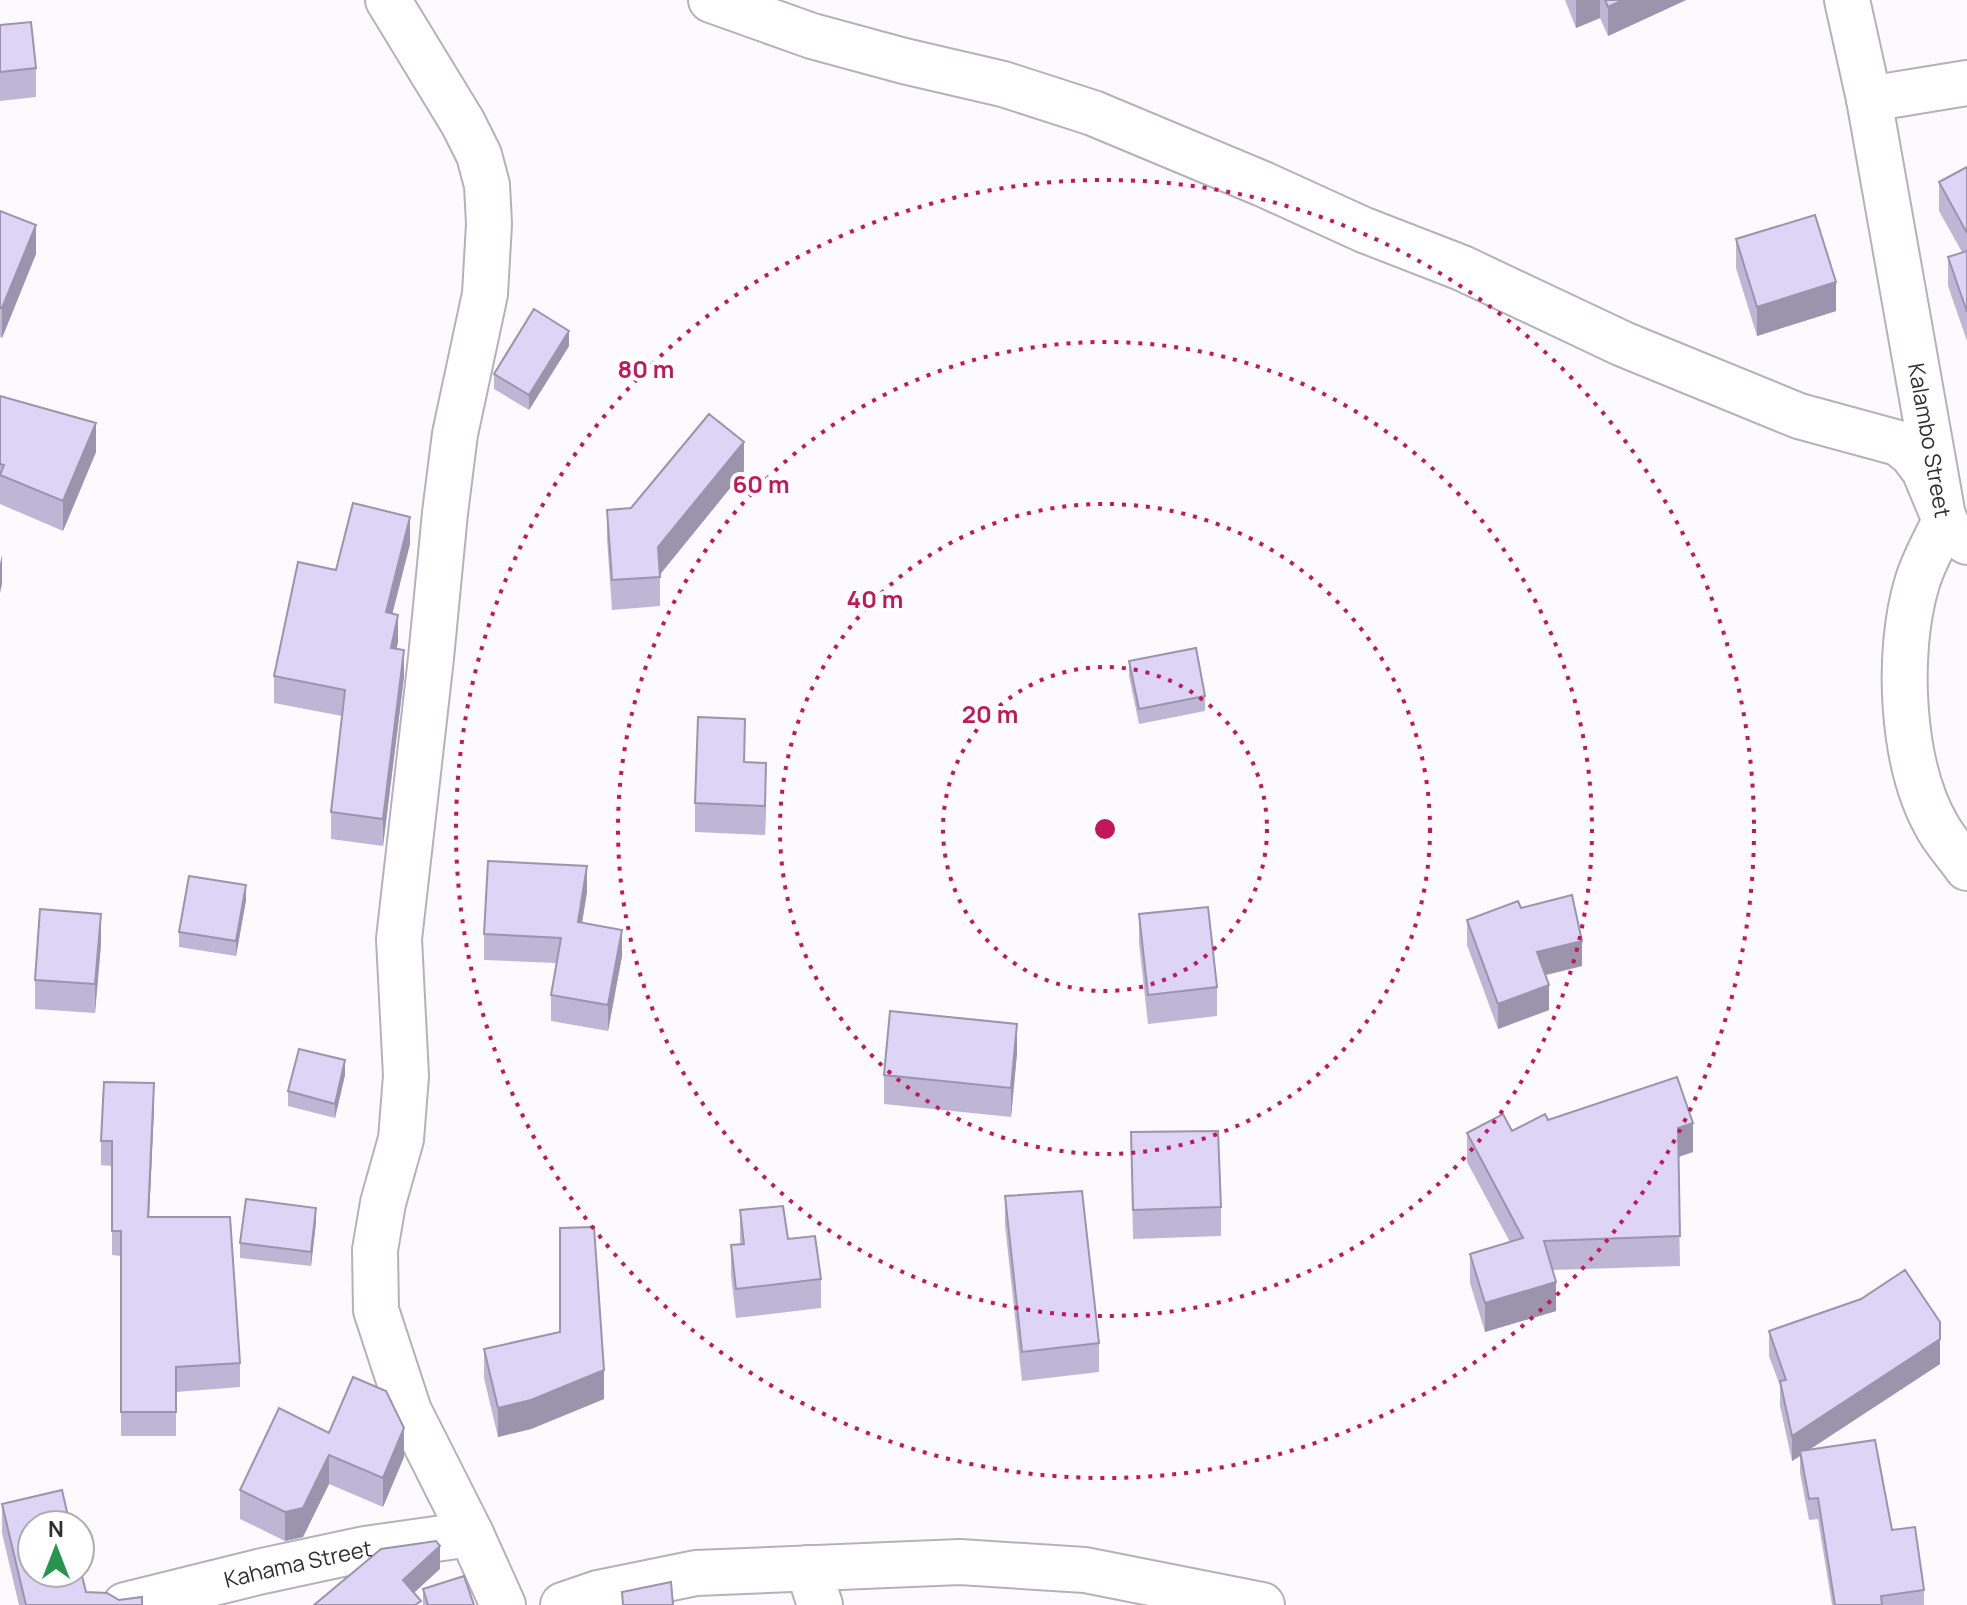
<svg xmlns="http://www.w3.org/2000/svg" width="1967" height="1605" font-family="Manrope,sans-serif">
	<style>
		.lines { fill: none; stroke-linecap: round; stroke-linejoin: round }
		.minor-casing { stroke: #b7b0bb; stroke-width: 48 }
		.minor { stroke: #fff; stroke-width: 44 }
		.wall { fill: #beb6d4 }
		.shaded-wall { fill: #9b94ac }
		.building { fill: #ddd4f6; stroke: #9b94ac; stroke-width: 2 }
		.ring { fill: none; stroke: #c2185b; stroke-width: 4; stroke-dasharray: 4 8 }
		.labels { text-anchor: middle; stroke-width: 8; stroke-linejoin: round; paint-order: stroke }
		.street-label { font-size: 22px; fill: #312e32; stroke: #fff }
		.centre { fill: #c2185b; stroke: #fff; stroke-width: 4 }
		.ring-label { font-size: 24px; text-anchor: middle; font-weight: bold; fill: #c2185b; stroke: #fff; stroke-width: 8; stroke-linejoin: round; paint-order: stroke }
	</style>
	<rect width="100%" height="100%" fill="#fdfaff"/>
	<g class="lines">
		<g class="minor-casing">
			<g id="minor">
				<path d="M388,0l75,123 16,32 8,30 2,39 -4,70 -30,140 -10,79 -14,145 -32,281 7,137 -5,63 -18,64 -8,47 1,60 33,101 62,123 32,71"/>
				<path d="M711,0l101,36 92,25 99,23 90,29 170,71 101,46 98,38 161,76 176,72 99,27 14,11 12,16 25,60 18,12"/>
				<path id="s1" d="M1847,0l22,99 75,423c-9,20 -21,40 -27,61 -21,70 -16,182 21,245 8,14 20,27 29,40"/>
				<path d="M1869,99l98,-16"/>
				<path d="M808,1568l12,37"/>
				<path id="s2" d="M125,1605l133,-33 107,-23 106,-15"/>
				<path d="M563,1605l35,-12 98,-20 264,-11 125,8 177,35"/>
			</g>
		</g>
		<use href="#minor" class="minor"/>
	</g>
	<path class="wall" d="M1565,0h121l-78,36 -8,-18 -24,10z
		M0,25l36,43v29l-36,4z
		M1967,167v174l-19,-55v-29l14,-5 -23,-41v-29z
		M0,211l36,43 -34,84 -2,-1z
		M1736,239l100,72 -79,25 -21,-68z
		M569,346l-40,64 -35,-21v-15z
		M0,396l96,56 -33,79 -63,-27z
		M744,471l-84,103v32l-48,4 -5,-71v-29l24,-2z
		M410,544l-18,70 6,28 -2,7 8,28 -21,169 -52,-7v-27l11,-96 -68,-13v-27l62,-106z
		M1129,661l76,35v15l-66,13 -10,-48z
		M745,762l21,30 -1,43 -70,-3v-29z
		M587,892l-5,30 40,34 -14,75 -57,-10v-26l5,-32 -72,-3v-26z
		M246,900l-10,56 -57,-9v-15z
		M1521,908l61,58 -36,9 3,35 -51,19 -31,-84v-25z
		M1139,914l78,73v29l-69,8 -9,-81z
		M101,944l-6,69 -60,-4v-29z
		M1017,1053l-6,64 -127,-13v-29z
		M345,1075l-10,43 -47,-12v-15z
		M154,1108l-5,109 91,146v24l-64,5v44h-55v-180l-9,-1v-89l-11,-1v-24z
		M1548,1120l145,32 -15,5 2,109 -128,4 4,41 -71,21 -15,-49v-29l40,-12 -43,-80v-29l45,-2z
		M1131,1132l90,75v29l-88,3z
		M1005,1196l94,147v29l-77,9 -17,-156z
		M740,1210l48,29 33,40v29l-85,10 -5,-43v-30l9,-1z
		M316,1222l-5,44 -71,-8v-15z
		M1769,1331l171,33 -131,86 83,80 32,60v15h-92l-14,-86 -9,1 -9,-47v-17l-8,5 -12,-55v-20l-11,-30z
		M560,1332l44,67 -73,30 -33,8 -14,-59v-29z
		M329,1433l75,24 -21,50 -54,-23 -26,53 -18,4 -45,-22v-29z
		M2,1504l84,88 56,13h-123l-17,-72z
		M423,1589l51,16h-51z"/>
	<path class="shaded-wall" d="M1576,0h24v18l-24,10z
		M1623,0h63l-78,36v-29z
		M36,225v29l-34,84v-30z
		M1836,282v29l-79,25v-29z
		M569,331v15l-40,64v-15z
		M96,423v29l-33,79v-30z
		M744,442v29l-86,106v-30z
		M410,517v27l-24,95v-27z
		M2,555v29l-2,9v-29z
		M398,615v27l-7,33v-27z
		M404,650v27l-21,169v-27z
		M766,763v29l-1,43v-29z
		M587,866v26l-9,56v-26z
		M246,885v15l-10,56v-15z
		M101,914v30l-6,69v-29z
		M622,930v26l-14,75v-26z
		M1582,941v25l-45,11v-25z
		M1549,985v25l-51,19v-25z
		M1017,1024v29l-6,64v-29z
		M345,1060v15l-10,43v-14z
		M154,1083v25l-6,133v-24z
		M1693,1123v29l-15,5v-29z
		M316,1208v14l-5,44v-14z
		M1556,1282v29l-71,21v-29z
		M1940,1339v25l-139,91 -1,-4v5l-8,5v-25z
		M604,1370v29l-73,30 -33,8v-29z
		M404,1428v29l-21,50v-29z
		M329,1455v29l-26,53 -18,4v-29z
		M440,1546v23l-37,34v-23z"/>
	<path class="building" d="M1605,0h18l-15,7z
		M31,22l5,46 -36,4v-47z
		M1967,167v66l-28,-51z
		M0,211l36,14 -34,83h-2z
		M1815,215l21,67 -79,25 -21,-68z
		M1967,251v61l-19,-55z
		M534,309l35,22 -40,64 -35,-21z
		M0,396l96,27 -33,78 -63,-26 4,-10 -4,-1z
		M709,414l35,28 -86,105 2,30 -48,3 -5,-70 24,-2z
		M353,503l57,14 -24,95 12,3 -7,33 13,2 -21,169 -52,-7 14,-122 -71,-14 24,-114 38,8z
		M1196,648l9,48 -66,13 -10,-48z
		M698,717l47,2 -1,43 22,1 -1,43 -70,-3z
		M488,861l99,5 -9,56 44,8 -14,75 -57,-10 10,-57 -77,-4z
		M189,876l57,9 -10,56 -57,-9z
		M1572,895l10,46 -45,11 12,33 -51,19 -31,-84 51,-19 3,7z
		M1208,907l9,80 -69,8 -9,-81z
		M40,909l61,5 -6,70 -60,-4z
		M890,1011l127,13 -6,64 -127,-13z
		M299,1049l46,11 -10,44 -47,-13z
		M1677,1077l16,46 -15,5 2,108 -136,5 12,41 -71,21 -15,-49 53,-16 -56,-105 36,-19 9,17 33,-17 3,6z
		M104,1082l50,1 -6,134h82l10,146 -64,4v45h-55v-181h-9v-90h-11z
		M1218,1131l3,76 -88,3 -2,-78z
		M1082,1191l17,152 -77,9 -17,-156z
		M246,1199l70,9 -5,44 -71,-9z
		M783,1206l5,33 27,-3 6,43 -85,10 -5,-44 13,-1 -4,-34z
		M594,1227l10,143 -73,30 -33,8 -14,-59 76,-17v-104z
		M1905,1270l35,52v17l-148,97 -12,-55 6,-1 -17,-49 92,-32z
		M353,1377l33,14 18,37 -21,50 -54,-23 -26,53 -18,4 -45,-22 39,-82 50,25z
		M1875,1440l17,90 23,-3 9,63 -43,6 1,9h-47l-17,-107 -9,1 -9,-48z
		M62,1490l8,35h-38v48h48v-5l6,24 21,1 12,7 23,-3v8h-116l-24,-101z
		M436,1541l4,5 -37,34 18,21 -6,4h-101l67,-56z
		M464,1576l10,29h-46l-5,-16z
		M671,1582l2,23h-50l-1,-13z"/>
	<g class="ring">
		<circle cx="1105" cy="829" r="162"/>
		<circle cx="1105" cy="829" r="325"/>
		<circle cx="1105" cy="829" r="487"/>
		<circle cx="1105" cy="829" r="649"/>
	</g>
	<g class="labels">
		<g class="street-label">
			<text dy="8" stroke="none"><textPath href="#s1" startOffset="448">Kalambo Street</textPath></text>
			<text dy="8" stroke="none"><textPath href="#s2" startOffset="178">Kahama Street</textPath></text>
		</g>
	</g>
	<circle cx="1105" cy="829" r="12" class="centre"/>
	<g class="ring-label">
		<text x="646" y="378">80 m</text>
		<text x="761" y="493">60 m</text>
		<text x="875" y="608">40 m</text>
		<text x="990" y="723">20 m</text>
	</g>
	<g transform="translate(56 1549)"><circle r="38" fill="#ffffff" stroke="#adabad" stroke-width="2"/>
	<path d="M0-6L14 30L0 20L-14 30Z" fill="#28954e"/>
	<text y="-12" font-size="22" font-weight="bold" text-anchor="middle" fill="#312e32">N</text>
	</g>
</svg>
